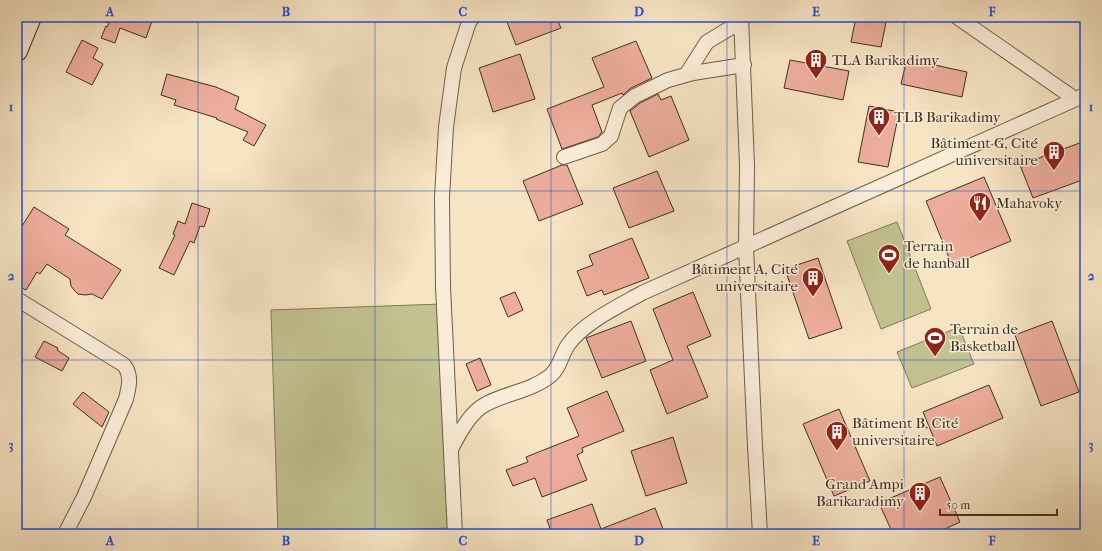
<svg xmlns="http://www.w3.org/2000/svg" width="1102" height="551" font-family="'IM FELL French Canon',serif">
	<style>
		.green { fill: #c2c290; stroke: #7f7a59 }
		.building { fill: #edad9c; stroke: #3c3122 }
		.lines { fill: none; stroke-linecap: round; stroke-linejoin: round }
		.street-casing { stroke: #6b5e4a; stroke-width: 16 }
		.secondary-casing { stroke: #3c3122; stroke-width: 22 }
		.street { stroke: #faedd8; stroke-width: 14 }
		.secondary { stroke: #faedd8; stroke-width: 20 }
		.grid { fill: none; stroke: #1d4ed8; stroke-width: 1; stroke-opacity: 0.55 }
		.labels { text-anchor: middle; stroke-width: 3; stroke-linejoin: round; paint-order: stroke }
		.poi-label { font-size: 15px; fill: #3c3122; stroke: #faedd8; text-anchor: start }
		.neatline { fill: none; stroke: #1d4ed8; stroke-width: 1.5 }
		.grid-label { font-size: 13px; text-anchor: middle; font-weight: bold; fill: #1d4ed8 }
	</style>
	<rect width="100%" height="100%" fill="#f7e4c3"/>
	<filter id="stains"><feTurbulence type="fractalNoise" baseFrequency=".005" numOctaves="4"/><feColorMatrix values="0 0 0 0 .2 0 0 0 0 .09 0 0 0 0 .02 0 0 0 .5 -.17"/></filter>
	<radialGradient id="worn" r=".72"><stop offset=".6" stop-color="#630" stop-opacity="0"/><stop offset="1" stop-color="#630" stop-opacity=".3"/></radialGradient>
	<path class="green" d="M897,222l34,87 -50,20 -34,-88z
		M442,304l8,224 -172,6 -7,-224z
		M959,327l15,37 -62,24 -15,-36z"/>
	<path class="building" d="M95,17h47l10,4 -6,17 -26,-10 -5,15 -14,-5 5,-12 1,1 2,-4 -15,-5z
		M505,17h51l5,11 -45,17z
		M856,17h31l-6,30 -30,-5z
		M82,40l16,8 -5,10 10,6 -11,21 -26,-13z
		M636,41l16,37 -21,10 -8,7 -1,-2 -30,12 10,27 -4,5 -36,12 -15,-40 57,-22 -12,-29z
		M520,54l15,45 -42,13 -14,-44z
		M907,59l60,13 -5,25 -61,-13z
		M790,60l59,11 -6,29 -59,-12z
		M167,74l49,13 23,10 -4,12 31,16 -12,21 -11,-6 5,-8 -32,-13 1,-1 -43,-13 2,-5 -15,-5z
		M658,94l3,6 10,-4 18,44 -40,17 -19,-46 10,-8z
		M869,106l30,6 -11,55 -30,-5z
		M1085,141v38l-52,19 -13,-33z
		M562,165h5l16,39 -44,17 -16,-40z
		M657,171l17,40 -45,17 -16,-40z
		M984,177l27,64 -59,24 -26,-64z
		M192,203l18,6 -6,18 -4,-1 -6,17 -4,-2 -16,34 -15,-7 16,-33 -2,-1 5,-13 7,3z
		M34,207l35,22 -4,6 56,35 -19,29 -10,-5 -7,1 -7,-1 -4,-4 -3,-4 -1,-7 -23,-15 -7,10 -3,-2 -11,18 -9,-5v-51z
		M632,238l17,40 -45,17 -2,-5 -15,6 -10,-25 16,-6 -4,-10z
		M818,258l24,70 -33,11 -24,-70z
		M515,292l8,18 -15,7 -8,-19z
		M693,292l18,44 -24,10 21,51 -41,17 -17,-44 23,-10 -20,-51z
		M631,321l15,40 -44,17 -16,-40z
		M1052,321l27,71 -38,14 -26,-71z
		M44,341l14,7 -1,2 12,8 -7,13 -27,-14z
		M480,358l11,27 -14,6 -11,-27z
		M989,385l14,33 -66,28 -14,-34z
		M607,391l17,40 -42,17 1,4 -6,3 10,25 -45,17 -7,-19 -22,8 -7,-16 22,-8 -2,-5 53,-21 -12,-28z
		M83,392l26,20 -7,15 -29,-23z
		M839,409l31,72 -36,15 -31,-72z
		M673,437l14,46 -41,13 -15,-45z
		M940,477l20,45 -26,12h-41l-14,-31z
		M592,504l9,25 54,-21 10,26h-113l-5,-14z"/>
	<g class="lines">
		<g class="street-casing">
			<path id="street" d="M741,17l6,148 -1,82 9,199 5,88
				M957,17l118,82
				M686,75l21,-33 35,-21
				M564,157l38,-13 9,-8 9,-28 15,-12 33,-16 25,-7 51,-8
				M17,299l107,66c8,11 5,21 2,34l-42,98 -19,37
				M451,449c8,-15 19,-37 35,-45 20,-11 45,-13 64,-28 10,-8 11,-21 18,-31 15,-22 51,-39 74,-52l443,-198
				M455,534l-12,-247 -1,-90 4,-70 8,-59 15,-46 4,-5"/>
		</g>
		<g class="secondary-casing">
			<path id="secondary" d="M17,51l14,-34"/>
		</g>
		<use href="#street" class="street"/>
		<use href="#secondary" class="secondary"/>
	</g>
	<path class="grid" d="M198,17v517M375,17v517M551,17v517M727,17v517M904,17v517M17,191h1068M17,360h1068"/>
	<defs>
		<g id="building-pin" transform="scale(1.15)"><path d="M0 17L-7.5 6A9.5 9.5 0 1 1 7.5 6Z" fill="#8f2418" stroke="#faedd8"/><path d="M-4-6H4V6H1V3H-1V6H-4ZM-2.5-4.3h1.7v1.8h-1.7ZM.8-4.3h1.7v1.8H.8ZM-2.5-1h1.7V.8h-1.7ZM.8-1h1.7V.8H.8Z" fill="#fff"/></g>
		<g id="restaurant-pin" transform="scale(1.15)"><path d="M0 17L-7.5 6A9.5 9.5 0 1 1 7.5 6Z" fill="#8f2418" stroke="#faedd8"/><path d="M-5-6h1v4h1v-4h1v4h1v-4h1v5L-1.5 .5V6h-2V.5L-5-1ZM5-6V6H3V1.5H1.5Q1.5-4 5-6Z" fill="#fff"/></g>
		<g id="stadium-pin" transform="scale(1.15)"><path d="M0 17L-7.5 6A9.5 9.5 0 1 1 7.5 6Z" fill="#8f2418" stroke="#faedd8"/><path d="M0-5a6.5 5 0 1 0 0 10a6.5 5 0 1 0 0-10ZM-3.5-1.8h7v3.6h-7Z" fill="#fff"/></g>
	</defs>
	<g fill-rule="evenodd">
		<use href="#building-pin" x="816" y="60"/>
		<use href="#building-pin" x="879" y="117"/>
		<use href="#building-pin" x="1054" y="152"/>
		<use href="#restaurant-pin" x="980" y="203"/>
		<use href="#stadium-pin" x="889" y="255"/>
		<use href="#building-pin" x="813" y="278"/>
		<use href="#stadium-pin" x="935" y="338"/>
		<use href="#building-pin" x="837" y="432"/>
		<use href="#building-pin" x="920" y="493"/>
	</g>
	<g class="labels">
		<g class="poi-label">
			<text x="832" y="65">TLA Barikadimy</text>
			<text x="894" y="122">TLB Barikadimy</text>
			<text x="1038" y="148" text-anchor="end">Bâtiment G, Cité<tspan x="1038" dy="17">universitaire</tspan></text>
			<text x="996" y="208">Mahavoky</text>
			<text x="904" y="251">Terrain<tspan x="904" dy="17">de hanball</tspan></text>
			<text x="798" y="274" text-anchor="end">Bâtiment A, Cité<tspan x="798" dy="17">universitaire</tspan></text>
			<text x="950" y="334">Terrain de<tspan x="950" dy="17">Basketball</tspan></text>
			<text x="852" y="428">Bâtiment B, Cité<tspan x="852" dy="17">universitaire</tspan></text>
			<text x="904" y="489" text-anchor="end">Grand Ampi<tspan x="904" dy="17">Barikaradimy</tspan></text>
		</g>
	</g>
	<rect width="1102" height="551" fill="none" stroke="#f7e4c3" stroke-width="44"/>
	<path d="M940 509v6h117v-6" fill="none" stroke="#3c3122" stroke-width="2"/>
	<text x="946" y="509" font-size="12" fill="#3c3122" stroke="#faedd8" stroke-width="3" paint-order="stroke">50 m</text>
	<rect x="22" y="22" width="1058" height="507" class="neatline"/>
	<g class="grid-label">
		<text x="110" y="16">A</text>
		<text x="286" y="16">B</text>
		<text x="463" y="16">C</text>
		<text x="639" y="16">D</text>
		<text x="816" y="16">E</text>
		<text x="992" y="16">F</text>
		<text x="11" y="111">1</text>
		<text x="1091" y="111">1</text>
		<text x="11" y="280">2</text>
		<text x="1091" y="280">2</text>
		<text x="11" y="449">3</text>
		<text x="1091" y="449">3</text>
		<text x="110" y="545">A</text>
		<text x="286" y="545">B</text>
		<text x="463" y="545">C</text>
		<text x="639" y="545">D</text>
		<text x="816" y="545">E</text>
		<text x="992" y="545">F</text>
	</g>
	<rect width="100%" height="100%" filter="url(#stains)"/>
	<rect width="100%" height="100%" fill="url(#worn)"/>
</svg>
